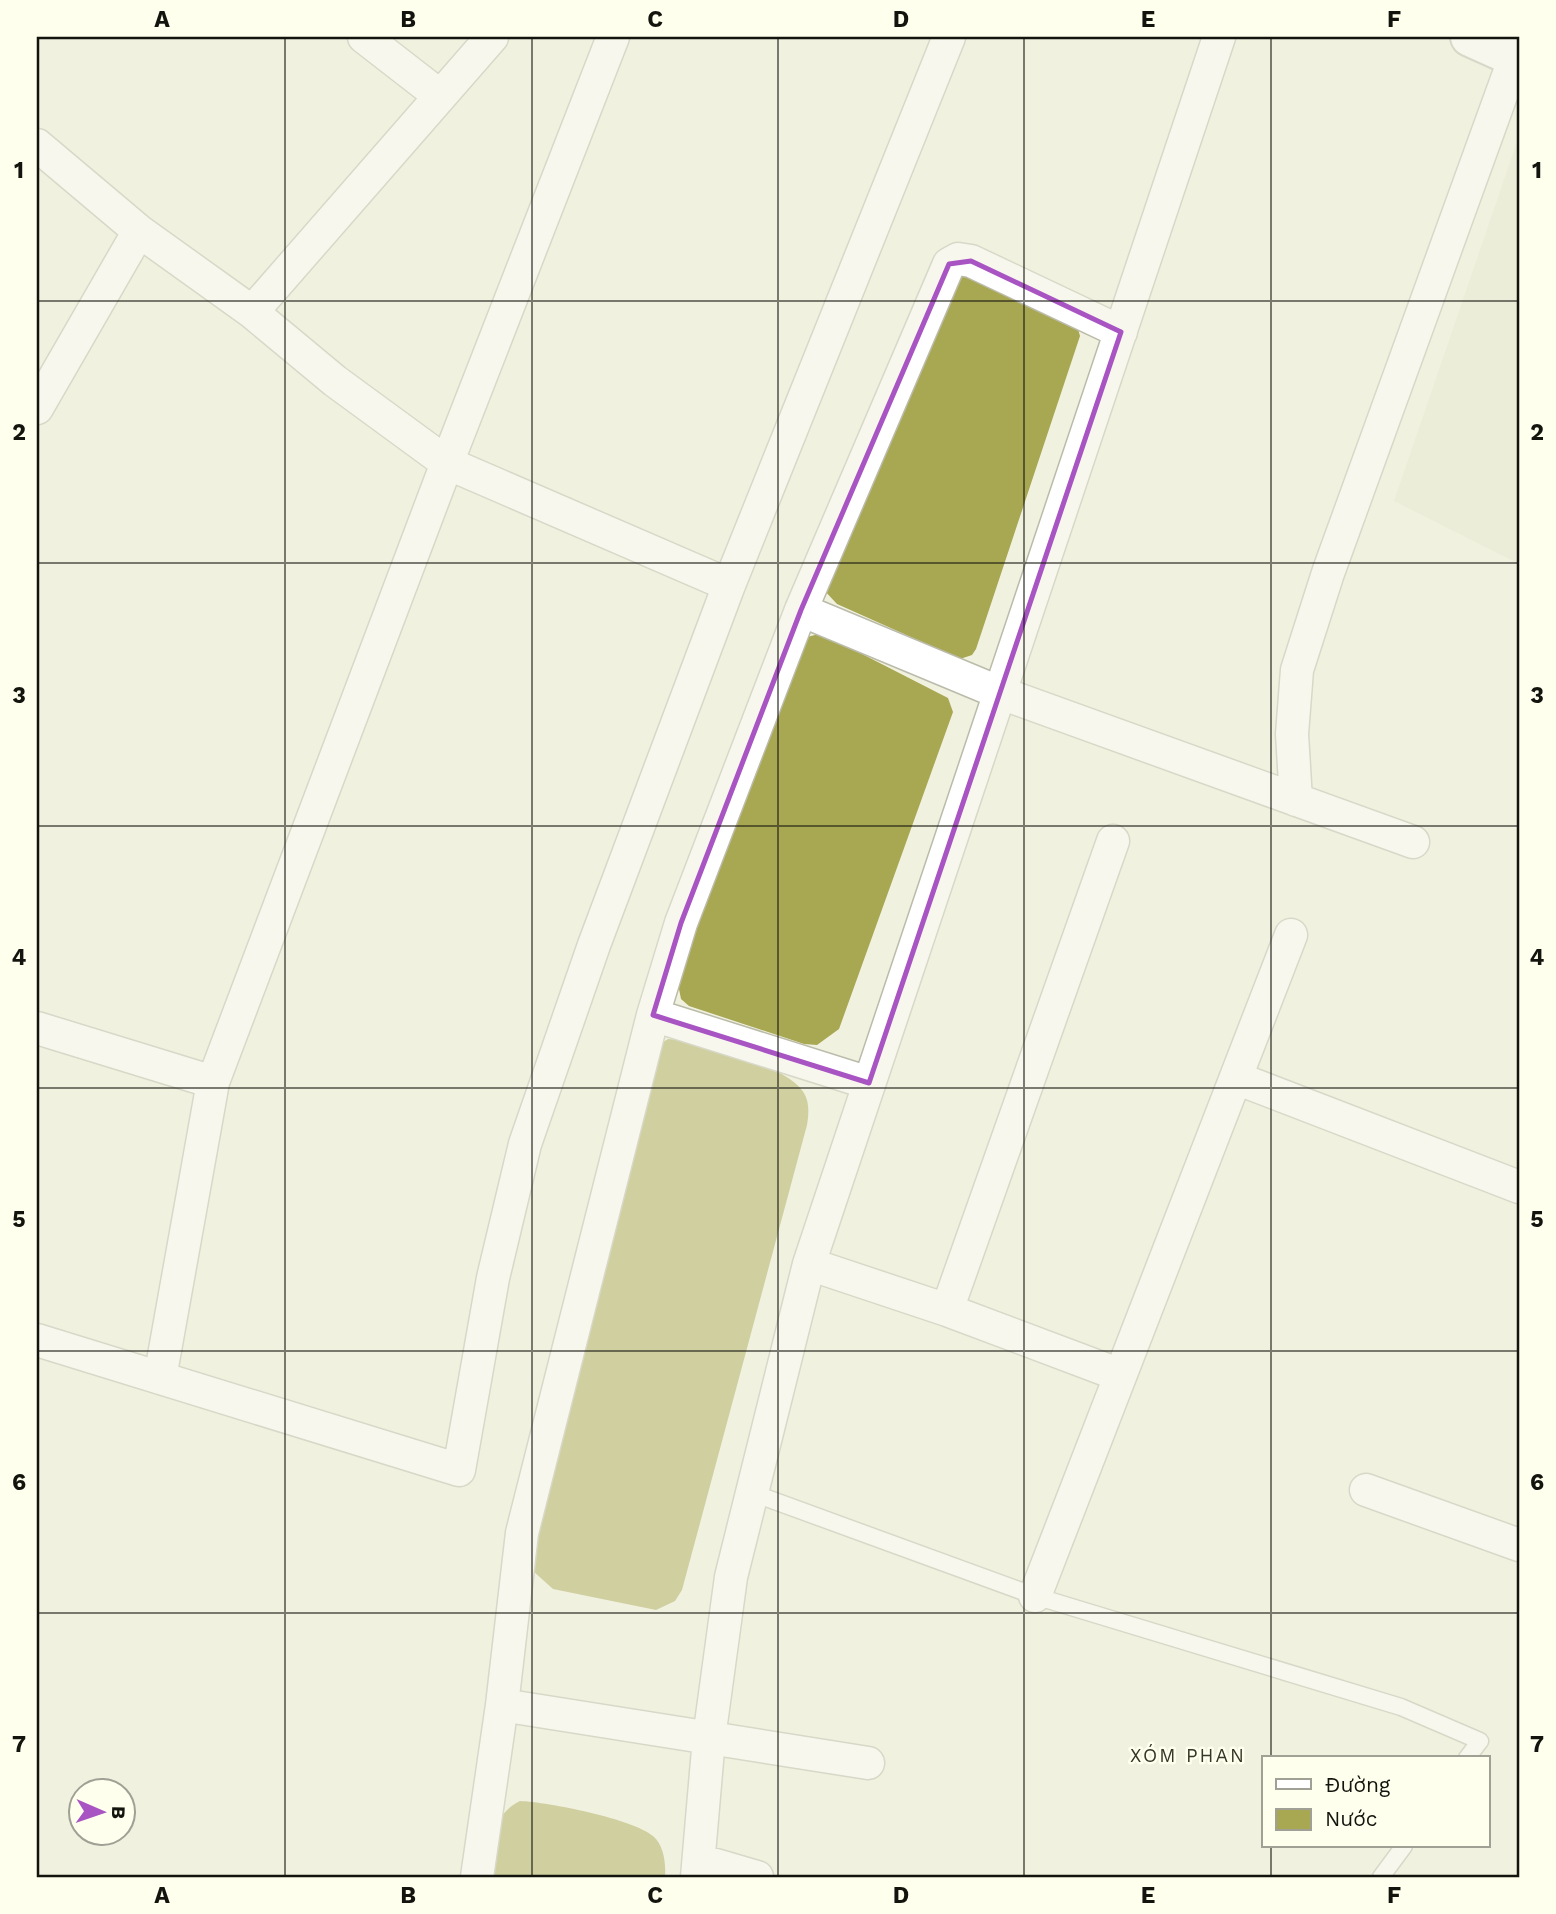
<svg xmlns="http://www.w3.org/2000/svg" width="1556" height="1914" font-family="'Work Sans',sans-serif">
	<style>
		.built { fill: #e7e8cf }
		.water { fill: #a8a752 }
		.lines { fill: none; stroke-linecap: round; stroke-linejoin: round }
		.service-casing { stroke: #bba; stroke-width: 19 }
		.minor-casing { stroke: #bba; stroke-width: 35 }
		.secondary-casing { stroke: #bba; stroke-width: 42 }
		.service { stroke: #fff; stroke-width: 16 }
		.minor { stroke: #fff; stroke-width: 32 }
		.secondary { stroke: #fff; stroke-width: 38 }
		.marked { fill: none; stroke: #a954c3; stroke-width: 5; stroke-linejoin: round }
		.grid { fill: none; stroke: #14140e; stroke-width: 2; stroke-opacity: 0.55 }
		.labels { text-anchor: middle; stroke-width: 5; stroke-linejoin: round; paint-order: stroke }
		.neighbourhood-label { font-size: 19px; letter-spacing: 2px; fill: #373729; stroke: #feffed }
		.neatline { fill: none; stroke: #14140e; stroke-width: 2.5 }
		.grid-label { font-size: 23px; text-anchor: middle; font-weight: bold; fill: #14140e }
	</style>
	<rect width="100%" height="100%" fill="#f1f1e0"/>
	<path class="built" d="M1519,136v428l-125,-63z"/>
	<path class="water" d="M962,276h9l107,53 2,7 -104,313 -4,6 -12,4 -123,-55 -14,-15 129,-310z
		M815,635h10l123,63 5,14 -114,317 -22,16 -13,-1 -115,-38 -8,-7 -4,-20 130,-342z
		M668,1039l13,1c31,10 100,24 120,49 9,10 8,24 6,36l-125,465 -7,11 -19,9 -103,-21 -20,-18 -3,-30 130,-497z
		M520,1801c28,1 113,18 133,35 11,9 13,28 12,41h-181c5,-28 8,-63 36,-76z"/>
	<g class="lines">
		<g class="service-casing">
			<path id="service" d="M750,1492l285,104 366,111 79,34 -13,17
				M1381,1877l23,-31"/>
		</g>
		<g class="minor-casing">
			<path id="minor" d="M364,37l76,59
				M37,145l102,86 113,81 83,69 112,82 282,122
				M252,312l240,-275
				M37,408l102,-177
				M801,610l197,82 415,150
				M1296,800l-4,-66 5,-64 31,-97 187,-516
				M653,1015l216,68
				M37,1028l176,54
				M1236,1078l283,109
				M809,1264l138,46 173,65
				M947,1310l166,-469
				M37,1340l422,130 34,-192 32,-134 69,-199 135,-360 220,-548
				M160,1378l53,-296 234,-619 166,-426
				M1366,1490l153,55
				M1035,1596l256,-661
				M502,1705l366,58
				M699,1860l58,17
				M477,1877l25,-172 20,-172 131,-518 28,-92 120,-313 148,-346 9,-5 13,2 150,71
				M697,1877l12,-139 22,-161 78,-313 410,-1227"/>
		</g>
		<g class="secondary-casing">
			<path id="secondary" d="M1470,37l49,22"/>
		</g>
		<use href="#service" class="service"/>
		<use href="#minor" class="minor"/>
		<use href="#secondary" class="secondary"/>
	</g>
	<path d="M0 0H1556V1914H0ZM971,261l150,71 -252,751 -216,-68 28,-92 120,-313 148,-346z" fill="#f1f1e0" fill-opacity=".55" fill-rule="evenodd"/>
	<path class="marked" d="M971,261l150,71 -252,751 -216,-68 28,-92 120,-313 148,-346z"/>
	<path class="grid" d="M285,37v1840M532,37v1840M778,37v1840M1024,37v1840M1271,37v1721M37,301h1482M37,563h1482M37,826h1482M37,1088h1482M37,1351h1482M37,1613h1482M1271,1846v31"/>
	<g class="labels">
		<g class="neighbourhood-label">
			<text x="1188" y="1762">XÓM PHAN</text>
		</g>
	</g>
	<rect width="1556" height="1914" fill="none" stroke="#feffed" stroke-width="77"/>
	<rect x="1262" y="1756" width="228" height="91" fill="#feffed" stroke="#a0a194" stroke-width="2"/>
	<rect x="1276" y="1779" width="35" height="10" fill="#ffffff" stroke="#a0a194" stroke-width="2"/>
	<text x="1325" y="1792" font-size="21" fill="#14140e">Đường</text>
	<rect x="1276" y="1809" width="35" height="21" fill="#a8a752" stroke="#a0a194" stroke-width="2"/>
	<text x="1325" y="1826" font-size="21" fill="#14140e">Nước</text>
	<g transform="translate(102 1812) rotate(92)"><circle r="33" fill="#feffed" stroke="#a0a194" stroke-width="2"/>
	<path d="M0-5L12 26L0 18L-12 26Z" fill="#a954c3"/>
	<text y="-10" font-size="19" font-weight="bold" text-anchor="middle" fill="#14140e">B</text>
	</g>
	<rect x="38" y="38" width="1480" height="1838" class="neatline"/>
	<g class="grid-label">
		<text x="162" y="27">A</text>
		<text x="408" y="27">B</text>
		<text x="655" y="27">C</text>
		<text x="901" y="27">D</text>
		<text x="1148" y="27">E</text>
		<text x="1394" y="27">F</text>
		<text x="19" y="178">1</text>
		<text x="1537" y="178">1</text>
		<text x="19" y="440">2</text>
		<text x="1537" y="440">2</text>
		<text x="19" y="703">3</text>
		<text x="1537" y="703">3</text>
		<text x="19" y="965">4</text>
		<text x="1537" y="965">4</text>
		<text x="19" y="1227">5</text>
		<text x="1537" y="1227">5</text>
		<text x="19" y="1490">6</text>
		<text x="1537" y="1490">6</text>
		<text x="19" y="1752">7</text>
		<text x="1537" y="1752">7</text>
		<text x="162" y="1903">A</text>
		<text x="408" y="1903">B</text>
		<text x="655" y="1903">C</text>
		<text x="901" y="1903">D</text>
		<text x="1148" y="1903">E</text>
		<text x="1394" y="1903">F</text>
	</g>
</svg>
